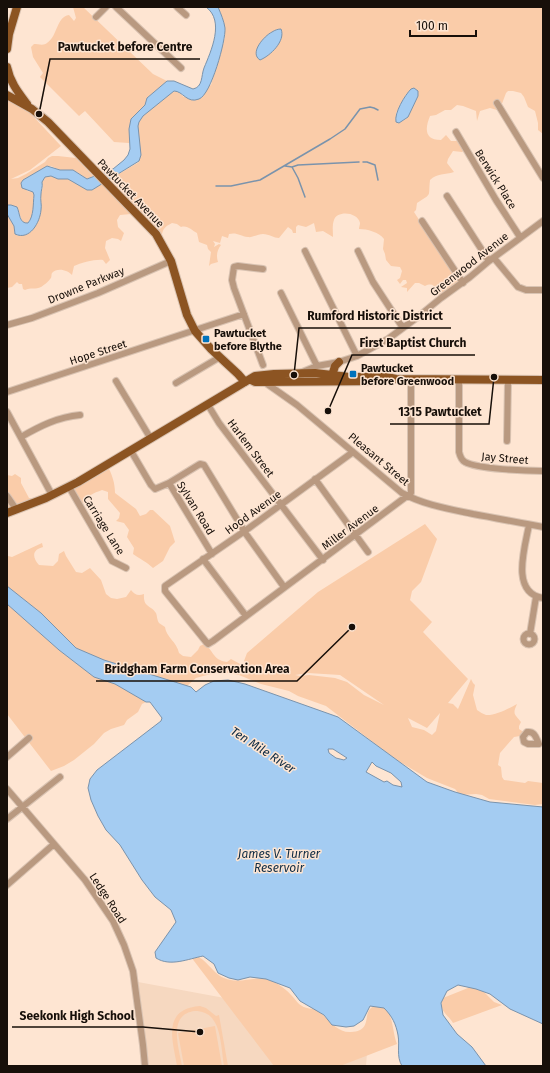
<svg xmlns="http://www.w3.org/2000/svg" width="550" height="1073" font-family="'Fira Sans',sans-serif">
	<style>
		.built { fill: #f6d8c0 }
		.green { fill: #facca9; fill-rule: evenodd }
		.water { fill: #a4ccf2; stroke: #7a93ac; fill-rule: evenodd }
		.lines { fill: none; stroke-linecap: round; stroke-linejoin: round }
		.stream { stroke: #7a93ac; stroke-width: 1.5 }
		.minor-casing { stroke: #d9c3b2; stroke-width: 8 }
		.major-casing { stroke: #d9c3b2; stroke-width: 10 }
		.minor { stroke: #b99980; stroke-width: 6 }
		.major { stroke: #8c5422; stroke-width: 8 }
		.poi-dot { fill: #0072bc; stroke: #fee5d2; stroke-width: 1.5 }
		.labels { text-anchor: middle; stroke-width: 3; stroke-linejoin: round; paint-order: stroke }
		.street-label { font-size: 11px; fill: #170f09; stroke: #fee5d2 }
		.poi-label { font-size: 11px; font-weight: bold; fill: #170f09; stroke: #fee5d2; text-anchor: start }
		.water-label { font-size: 12px; font-style: italic; fill: #0e2b44; stroke: #fee5d2 }
		.leader { fill: none; stroke: #170f09; stroke-width: 1.5 }
		.callout-dot { fill: #170f09; stroke: #fee5d2; stroke-width: 1.5 }
		.callout-label { font-size: 12px; text-anchor: middle; font-weight: bold; fill: #170f09; stroke: #fee5d2; stroke-width: 3; stroke-linejoin: round; paint-order: stroke }
	</style>
	<rect width="100%" height="100%" fill="#fee5d2"/>
	<path class="built" d="M138,982l92,17 51,67h-132z
		M367,1053l-1,13h-34z"/>
	<path class="green" d="M73,7h10l70,67 14,7 -20,17 -2,7 -16,24v14l-15,-1 -29,-31 -6,5 -39,-39 3,-4 -10,-16 -2,-10 3,-3c4,0 10,2 13,-1 11,-7 9,-26 22,-28l5,6 2,-3z
		M218,7h325v127l-5,-4v-7l-3,-12 -7,-4 -4,-10 -3,-4 -8,-2h-5l-2,2 -6,16 -3,1 -7,-2 -10,3 -3,10 -1,-10 -13,-5 -6,-1 -6,5h-6l-9,5 -6,1c-5,12 -6,24 11,24l5,-5 5,6h9l5,9 -3,2 -9,-1 -5,8 -1,4 7,9c-9,3 -17,1 -24,8 -2,17 3,13 -13,23l-1,7 -2,2 46,71 -22,14c-1,-7 -3,-16 -13,-11l-6,-3h-4l-8,9v-4l-6,-1 6,-4 -1,-3h-3l-3,4 -3,-4 3,-2 2,-7 -2,-4 -9,-1 -5,-6 -1,-6 -2,-5 1,-10c-5,-7 -17,-10 -25,-10 0,-2 1,-4 1,-6 -2,-11 -23,-13 -26,-3 -2,5 -1,12 -1,17l-10,-6 -7,1 -2,-9 -8,4 -8,-2 -2,2v6h-3l-1,-3 -4,-3 -9,11c-5,0 -10,-4 -16,-4 -5,0 -11,4 -15,3 -8,-1 -11,-5 -19,-3l-1,4 -6,-2 -2,7 -7,-2 2,3 -1,3 5,-3 2,1c-4,5 -5,11 -3,17l-7,2 -2,2 2,-14 -3,-3 -1,-4 -8,-3 -2,-9c-6,-3 -9,-8 -16,-6l-4,-3 -5,-1c-6,3 -10,6 -10,13l-4,3 -24,-27 -3,2 -11,1 -3,5 1,7 6,6 -3,8 -3,-2 -6,-1 -6,3 -1,7 5,12 -4,4 -3,-4c-8,-1 -22,3 -29,6l-2,9c-4,-5 -15,-8 -20,-2 -1,2 0,5 -2,6 -1,2 -7,7 -9,8 -5,3 -11,0 -16,3l-2,-1 -1,-5h-3l-2,-2 -5,5 -5,1v-74l7,12v6l4,4 23,-27v-15l2,-7 -1,-5 3,-5 6,-1 7,3h10l19,11h5l47,-28c4,-14 -7,-34 3,-46 4,-5 12,-8 17,-13 6,-4 10,-11 18,-12l7,6 27,-12 14,-48v-9zM407,93l11,3 -12,23 -7,4 -3,-1v-9z
		M7,99l23,14 31,33 -31,24 -19,9 7,-1 8,-4 19,-12 3,-4 4,-2h6l18,2 17,18 -6,3 -10,-7 -9,-2h-8l-9,-4h-4l-24,14 4,11 6,1 1,3c-1,9 0,21 -6,28h-5l-6,-16 -6,-2h-4z
		M107,465c5,9 8,18 8,28l21,16 4,7 6,-2 4,-4h3l17,16 5,16 -5,5 -7,14 -10,7c-6,-6 -13,-9 -20,-14l1,-6 -7,-11 2,-7 -5,-7 -8,-2 3,-3 1,-5 -12,-14v-7l-6,-2c-8,3 -17,6 -19,14l-4,1 -9,-18z
		M15,474l6,4v5l8,15 5,1 -27,13v-37l5,1z
		M425,524l12,15 -16,43 -9,9 -2,9 22,22 -9,10 45,47 -20,24 5,1 5,5 13,-30 2,4 2,2 -2,10 4,15c3,2 6,4 9,5 8,1 24,-7 31,-11 -5,11 -2,10 4,18l-2,4v3l6,4 -3,5 -2,-2 -6,1 -14,16 -2,12 3,2 1,10 2,3 21,3 3,-2 15,2v21l-8,1 -46,-6 -7,-4 -6,-1 -16,1 -5,-6 -28,-11 -32,-19 -69,-53 -28,-10 -9,-5 -28,-7 -22,-9 -10,-2 -9,-1 -17,4 -7,2 -9,8 -83,-26 -28,-12 -35,-35 -34,-27v-32l1,2 4,1 30,-14 1,4c-11,3 -11,10 -4,18l14,1 5,-5 1,-7 5,-3 2,5 10,16 6,1 8,-5 11,12 5,14 5,4 6,1 9,-2 5,-7c4,5 7,6 13,4 -1,14 7,11 12,19 1,2 1,7 3,10l6,4c1,10 12,15 14,26l4,3 8,1 7,-7 2,-4 4,-2c10,6 8,16 23,18l4,-3 22,12 -9,-10 3,-8 71,-61zM284,668l7,6 -12,-2h-18zM308,673l32,2 44,30 -20,-10 -17,-13 -12,-4 -26,-3 -9,1 -5,-1zM440,713l-4,18 -4,4 -8,-5 -12,-3 -4,-9 19,10z
		M7,604l52,46 35,27 21,7 31,18 -4,2 -4,8 -11,8 -3,5 -13,4 -7,4 -10,11 -20,16 -10,6 -13,5 -44,-57z
		M195,956c11,2 17,17 29,22 16,7 31,-3 45,2 8,2 19,11 24,17 3,3 5,7 9,9 4,3 10,2 14,4 13,7 19,23 35,22 24,-1 9,-22 24,-26 2,-1 6,0 9,0 10,11 8,25 13,38l-57,22h-66l-83,-109z
		M473,986l11,6 10,10 8,3 -49,18c-5,-9 -15,-11 -10,-25z
		M200,1006l6,2 10,8 3,-1 9,51h-4c-2,-13 -3,-35 -10,-45 -4,-7 -11,-10 -19,-10 -28,3 -16,37 -13,55h-5c-4,-25 -16,-57 23,-60z
		M215,1026l7,40h-38l-6,-33z"/>
	<path class="water" d="M206,7h12c3,7 6,14 7,21 1,12 -14,67 -26,71 -12,5 -16,-8 -25,-8l-31,25 -4,6 -1,4 3,29 -2,6 -47,29h-5l-19,-11h-10l-7,-3 -6,1 -3,5c1,5 -1,8 -1,12 -1,6 1,11 0,16 -1,12 -11,31 -26,24l-1,-8 -7,-12v-9h4l6,2c3,6 2,17 11,16 6,-7 5,-19 6,-28l-1,-3 -11,-4 -1,-5 2,-3 24,-14 13,4h13l14,9 26,-10 11,-9 4,-5 2,-6 -1,-20 2,-10 14,-14 2,-7 20,-17h7l19,8c10,-2 8,-13 11,-21 7,-17 21,-47 2,-61z
		M281,29c5,12 -11,27 -21,31 -11,-7 4,-24 12,-28 3,-2 6,-3 9,-3z
		M414,88l4,3v5l-10,21 -9,6 -3,-1c-2,-9 9,-27 15,-33z
		M7,586l34,27 35,35 28,12 87,27 5,5 9,-7 9,-4 14,-1 17,4 93,33 89,65 28,10 35,10 53,5v217l-33,-15 -20,-15 -14,-5 -18,-4 -11,6 -6,12 2,12 14,19 15,13 14,19h-84c-6,-10 -2,-20 -4,-31 -2,-11 -6,-19 -14,-27l-14,-2 -7,14 -9,6 -8,1 -14,-2 -8,-10 -24,-14 -10,-13 -24,-9 -16,-2 -12,3 -9,-2 -11,-5 -4,-9 -11,-8c-15,3 -33,11 -47,2l-1,-6 21,-30 -5,-12 -16,-13 -13,-17 -22,-35 -14,-15 -8,-14 -7,-16 -3,-12 2,-9 7,-9 64,-49 1,-3 -12,-16h-4l-31,-18 -21,-7 -35,-27 -52,-46zM328,749h5l14,9 -3,2 -8,-2 -7,-5zM372,762l4,4 15,7 10,9 1,5 -9,-2 -6,-4 -3,1 -18,-10z"/>
	<g class="lines">
		<path class="stream" d="M363,162h4l8,3 3,15
			M285,166l7,1 6,-2 61,-3
			M292,167l6,11 7,19
			M216,186h15l29,-6 70,-41 15,-10 15,-20 10,-2 4,1 4,2"/>
		<g class="minor-casing">
			<path id="minor" d="M116,7l65,61
				M177,7l9,8
				M96,17l10,-10
				M497,103l46,75
				M456,132l40,68 24,37
				M447,196l42,65
				M422,221l41,62
				M305,251l52,105
				M358,251l15,31 30,46
				M494,258l24,29 8,3h17
				M263,269l-25,-3 -4,1 -2,13 2,8 29,77
				M281,293l36,73
				M7,325l25,-7 66,-25 73,-32
				M300,373l17,-7 22,-4 18,-6 31,-17 31,-23 22,-18 29,-21 19,-16 54,-40
				M459,380v72c1,4 2,8 6,10 12,7 62,9 78,9
				M116,381l35,58
				M263,381l34,24 105,88c22,12 47,16 71,21 23,4 47,9 70,13
				M176,383l44,-26
				M7,392l237,-78
				M208,405l11,18 104,137
				M7,412l45,83
				M21,437c19,-11 37,-20 59,-22
				M507,441l1,-61
				M131,451l20,34 4,4 14,-6 31,-19 4,1 42,69 38,53
				M353,452l-104,76 -84,58v5l42,52 1,1 5,-3 198,-148v-114
				M315,479l53,73
				M169,483l43,71
				M69,487l43,74 14,7
				M7,496l9,13
				M529,525c-4,22 -19,68 14,73
				M203,559l43,57
				M523.5 639a5.5 5.5 0 1 1 11 0a5.5 5.5 0 1 1-11 0Z
				M530,634l6,-37
				M527,732c8,-1 9,6 12,12h-11l-4,-2 -1,-5z
				M7,757l22,-19
				M7,789l78,91 28,41 11,24 9,26 10,74 2,21
				M7,819l53,-42
				M7,885l47,-41"/>
		</g>
		<g class="major-casing">
			<path id="major" d="M7,49l2,-15 8,-27
				M7,67c3,15 11,25 20,37
				M7,95l25,14 16,13 108,112 15,27 16,54 8,16 16,18 27,25 7,8
				M331,379l4,-13 4,-4
				M251,380l4,2 128,-1
				M7,513l39,-15 32,-16 177,-106 19,-2 41,-1 34,4h38l9,2 147,1"/>
		</g>
		<use href="#minor" class="minor"/>
		<use href="#major" class="major"/>
	</g>
	<g class="poi-dot">
		<rect x="202" y="335" width="8" height="8" rx="2"/>
		<rect x="349" y="370" width="8" height="8" rx="2"/>
	</g>
	<g class="labels">
		<g class="street-label">
			<text transform="translate(496 179) rotate(58)" y="4">Berwick Place</text>
			<text transform="translate(131 193) rotate(46)" y="4">Pawtucket Avenue</text>
			<text transform="translate(469 264) rotate(-38)" y="4">Greenwood Avenue</text>
			<text transform="translate(86 285) rotate(-22)" y="4">Drowne Parkway</text>
			<text transform="translate(98 352) rotate(-18)" y="4">Hope Street</text>
			<text transform="translate(251 448) rotate(53)" y="4">Harlem Street</text>
			<text transform="translate(505 458) rotate(5)" y="4">Jay Street</text>
			<text transform="translate(379 459) rotate(40)" y="4">Pleasant Street</text>
			<text transform="translate(196 508) rotate(58)" y="4">Sylvan Road</text>
			<text transform="translate(253 512) rotate(-36)" y="4">Hood Avenue</text>
			<text transform="translate(104 525) rotate(58)" y="4">Carriage Lane</text>
			<text transform="translate(350 527) rotate(-37)" y="4">Miller Avenue</text>
			<text transform="translate(108 898) rotate(57)" y="4">Ledge Road</text>
		</g>
		<g class="poi-label">
			<text x="214" y="337">Pawtucket<tspan x="214" dy="13">before Blythe</tspan></text>
			<text x="361" y="372">Pawtucket<tspan x="361" dy="13">before Greenwood</tspan></text>
		</g>
		<g class="water-label">
			<text transform="translate(263 750) rotate(33)" y="4">Ten Mile River</text>
			<text x="279" y="858">James V. Turner<tspan x="279" dy="14">Reservoir</tspan></text>
		</g>
	</g>
	<path class="leader" d="M39 114L50 59H200M294 375L299 328H451M328 411L352 355H475M494 377L489 424H390M352 627L297 681H96M200 1032L143 1027H12"/>
	<g class="callout-dot">
		<circle cx="39" cy="114" r="4"/>
		<circle cx="294" cy="375" r="4"/>
		<circle cx="328" cy="411" r="4"/>
		<circle cx="494" cy="377" r="4"/>
		<circle cx="352" cy="627" r="4"/>
		<circle cx="200" cy="1032" r="4"/>
	</g>
	<g class="callout-label">
		<text x="125" y="51">Pawtucket before Centre</text>
		<text x="375" y="320">Rumford Historic District</text>
		<text x="413" y="347">First Baptist Church</text>
		<text x="440" y="416">1315 Pawtucket</text>
		<text x="197" y="673">Bridgham Farm Conservation Area</text>
		<text x="77" y="1020">Seekonk High School</text>
	</g>
	<rect width="550" height="1073" fill="none" stroke="#170f09" stroke-width="16"/>
	<path d="M410 30v6h66v-6" fill="none" stroke="#170f09" stroke-width="2"/>
	<text x="416" y="30" font-size="12" fill="#170f09" stroke="#fee5d2" stroke-width="3" paint-order="stroke">100 m</text>
</svg>
